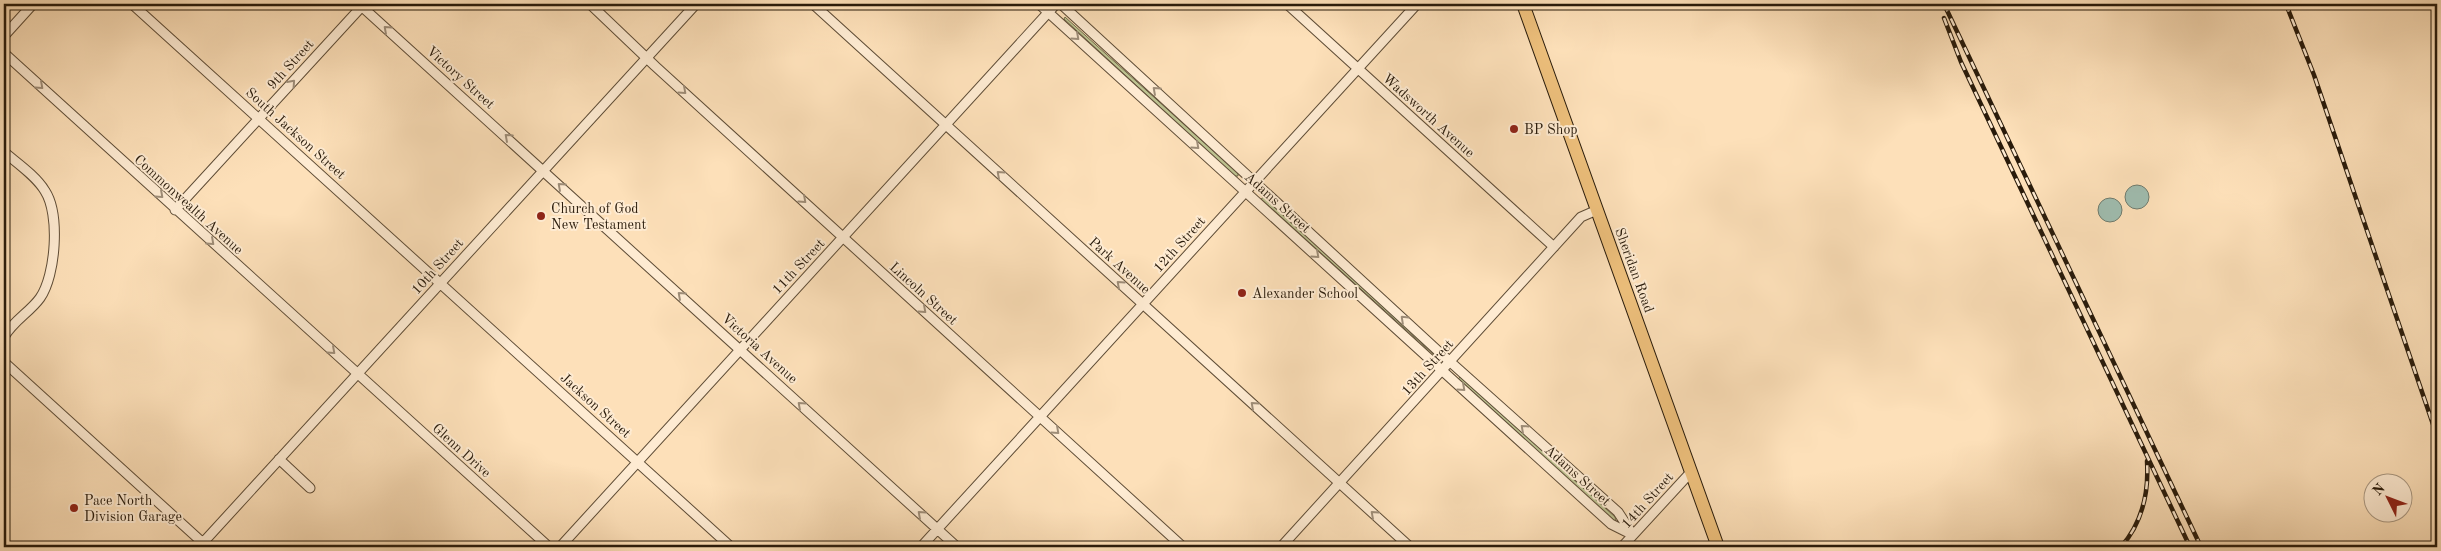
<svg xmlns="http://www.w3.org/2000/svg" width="2441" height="551" font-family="'Old Standard TT',serif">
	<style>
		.green { fill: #bdc391; stroke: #736f4e }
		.water { fill: #9fbdb0; stroke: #707c6e }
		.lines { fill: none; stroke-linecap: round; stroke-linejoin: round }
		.minor-casing { stroke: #5e4c36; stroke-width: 11 }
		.highway-casing { stroke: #291b0b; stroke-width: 14 }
		.minor { stroke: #feebd2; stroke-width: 9 }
		.highway { stroke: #eec07c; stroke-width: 12 }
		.rail-casing { stroke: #291b0b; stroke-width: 4.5 }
		.rail { stroke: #feebd2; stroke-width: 2.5; stroke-dasharray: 8; stroke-linecap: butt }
		.oneway { stroke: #9e8d78 }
		.poi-dot { fill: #8f2418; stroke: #feebd2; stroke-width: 2 }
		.labels { text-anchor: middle; stroke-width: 4; stroke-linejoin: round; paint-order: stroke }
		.street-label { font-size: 14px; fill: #291b0b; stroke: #feebd2 }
		.poi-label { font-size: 14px; fill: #291b0b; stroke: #feebd2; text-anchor: start }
	</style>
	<rect width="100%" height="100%" fill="#fde0b9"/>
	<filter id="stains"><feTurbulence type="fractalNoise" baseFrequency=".004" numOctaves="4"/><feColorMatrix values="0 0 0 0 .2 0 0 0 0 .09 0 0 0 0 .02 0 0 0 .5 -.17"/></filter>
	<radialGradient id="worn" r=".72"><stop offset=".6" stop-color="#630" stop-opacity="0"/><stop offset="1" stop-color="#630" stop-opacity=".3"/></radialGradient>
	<path class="green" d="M1065,17l173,156v3h-3l-171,-157z
		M1264,197l172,157 -2,1 -173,-156z
		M1461,376l154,141 1,4h-2l-156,-142z"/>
	<path class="water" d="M2125 197a12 12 0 1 1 24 0a12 12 0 1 1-24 0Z
		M2098 210a12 12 0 1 1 24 0a12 12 0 1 1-24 0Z"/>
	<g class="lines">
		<g class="minor-casing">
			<path id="minor" d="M132,4l599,543
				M359,4l598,543
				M590,4l65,62 528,481
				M813,4l597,543
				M1039,4l572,520 22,11
				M1061,4l376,346 181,162 15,23
				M1287,4l267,243
				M4,36l29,-32
				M4,53l545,494
				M4,152c13,11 32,24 41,39 15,23 11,84 -5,107 -10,14 -27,23 -36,39
				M175,210l189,-206
				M4,362l199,181
				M279,459l31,29
				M199,547l497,-543
				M560,547l496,-543
				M921,547l496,-543
				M1281,547l300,-330 16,-7
				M1622,547l69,-75"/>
		</g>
		<g class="highway-casing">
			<path id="highway" d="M1523,4l195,543"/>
		</g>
		<use href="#minor" class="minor"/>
		<use href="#highway" class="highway"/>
		<g class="rail-casing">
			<path id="rail" d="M1944,4l257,543
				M2286,4l28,71 123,361
				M1944,18l17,44 229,485
				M2121,547c21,-24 28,-54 26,-86"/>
		</g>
		<use href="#rail" class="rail"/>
	</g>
	<defs><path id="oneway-chevron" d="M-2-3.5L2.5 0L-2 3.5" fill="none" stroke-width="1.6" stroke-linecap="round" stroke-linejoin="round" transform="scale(1.25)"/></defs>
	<g class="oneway">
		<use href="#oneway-chevron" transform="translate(387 29) rotate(-138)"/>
		<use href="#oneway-chevron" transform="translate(1076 37) rotate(42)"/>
		<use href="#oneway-chevron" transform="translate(292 83) rotate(-48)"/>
		<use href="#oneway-chevron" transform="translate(40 86) rotate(42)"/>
		<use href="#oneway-chevron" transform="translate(1156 90) rotate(-138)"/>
		<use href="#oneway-chevron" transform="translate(683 91) rotate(42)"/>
		<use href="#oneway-chevron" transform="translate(508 137) rotate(-138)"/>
		<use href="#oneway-chevron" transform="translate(1196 146) rotate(42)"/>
		<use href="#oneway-chevron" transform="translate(1000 174) rotate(-138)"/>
		<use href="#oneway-chevron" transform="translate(561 186) rotate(-138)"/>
		<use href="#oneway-chevron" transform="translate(160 195) rotate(42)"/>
		<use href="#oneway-chevron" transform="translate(803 200) rotate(42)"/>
		<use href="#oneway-chevron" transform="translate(211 242) rotate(42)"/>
		<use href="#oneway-chevron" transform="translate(1316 255) rotate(42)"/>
		<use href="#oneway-chevron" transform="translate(1120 284) rotate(-138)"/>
		<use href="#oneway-chevron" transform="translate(681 295) rotate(-138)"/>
		<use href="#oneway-chevron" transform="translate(923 310) rotate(42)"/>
		<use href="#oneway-chevron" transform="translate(1404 319) rotate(-137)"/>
		<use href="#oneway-chevron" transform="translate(332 351) rotate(42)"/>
		<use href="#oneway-chevron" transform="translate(1462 388) rotate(42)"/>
		<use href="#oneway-chevron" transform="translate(801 405) rotate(-138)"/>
		<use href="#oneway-chevron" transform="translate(1254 405) rotate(-138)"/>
		<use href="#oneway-chevron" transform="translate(1524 428) rotate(-138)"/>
		<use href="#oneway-chevron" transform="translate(1056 431) rotate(42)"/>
		<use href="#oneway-chevron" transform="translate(921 514) rotate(-138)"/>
		<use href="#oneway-chevron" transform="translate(1374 514) rotate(-138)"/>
	</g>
	<g class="poi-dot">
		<circle cx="1514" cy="129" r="5"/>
		<circle cx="541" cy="216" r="5"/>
		<circle cx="1242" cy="293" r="5"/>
		<circle cx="74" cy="508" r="5"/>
	</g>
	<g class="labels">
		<g class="street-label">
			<text transform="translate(290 64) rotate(-48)" y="5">9th Street</text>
			<text transform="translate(461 77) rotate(42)" y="5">Victory Street</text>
			<text transform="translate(1429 115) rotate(42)" y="5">Wadsworth Avenue</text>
			<text transform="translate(296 133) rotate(42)" y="5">South Jackson Street</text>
			<text transform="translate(1278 202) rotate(42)" y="5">Adams Street</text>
			<text transform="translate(189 204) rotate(42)" y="5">Commonwealth Avenue</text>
			<text transform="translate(1179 244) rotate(-48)" y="5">12th Street</text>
			<text transform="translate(1120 265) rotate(42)" y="5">Park Avenue</text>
			<text transform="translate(437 266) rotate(-48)" y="5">10th Street</text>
			<text transform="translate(798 266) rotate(-47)" y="5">11th Street</text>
			<text transform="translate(1635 270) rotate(70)" y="5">Sheridan Road</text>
			<text transform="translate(924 293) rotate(42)" y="5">Lincoln Street</text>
			<text transform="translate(760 348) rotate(42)" y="5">Victoria Avenue</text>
			<text transform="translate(1427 367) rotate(-48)" y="5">13th Street</text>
			<text transform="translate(596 405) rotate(42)" y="5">Jackson Street</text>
			<text transform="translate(462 450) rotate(42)" y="5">Glenn Drive</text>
			<text transform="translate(1578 475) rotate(42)" y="5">Adams Street</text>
			<text transform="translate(1647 500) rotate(-48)" y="5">14th Street</text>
		</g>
		<g class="poi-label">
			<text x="1524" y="134">BP Shop</text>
			<text x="551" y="213">Church of God<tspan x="551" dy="16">New Testament</tspan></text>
			<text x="1252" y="298">Alexander School</text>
			<text x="84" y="505">Pace North<tspan x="84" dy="16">Division Garage</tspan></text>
		</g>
	</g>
	<rect width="2441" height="551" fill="none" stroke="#fde0b9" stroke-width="20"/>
	<rect x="5" y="5" width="2431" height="541" fill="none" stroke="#291b0b" stroke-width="2.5"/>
	<rect x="10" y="10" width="2421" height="531" fill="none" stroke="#291b0b"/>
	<g transform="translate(2388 498) rotate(312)"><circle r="24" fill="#feebd2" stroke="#a99882"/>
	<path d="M0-4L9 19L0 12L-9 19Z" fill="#8f2418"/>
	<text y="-8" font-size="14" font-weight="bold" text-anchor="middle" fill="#291b0b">N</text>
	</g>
	<rect width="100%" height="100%" filter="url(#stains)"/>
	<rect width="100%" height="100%" fill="url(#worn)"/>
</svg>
